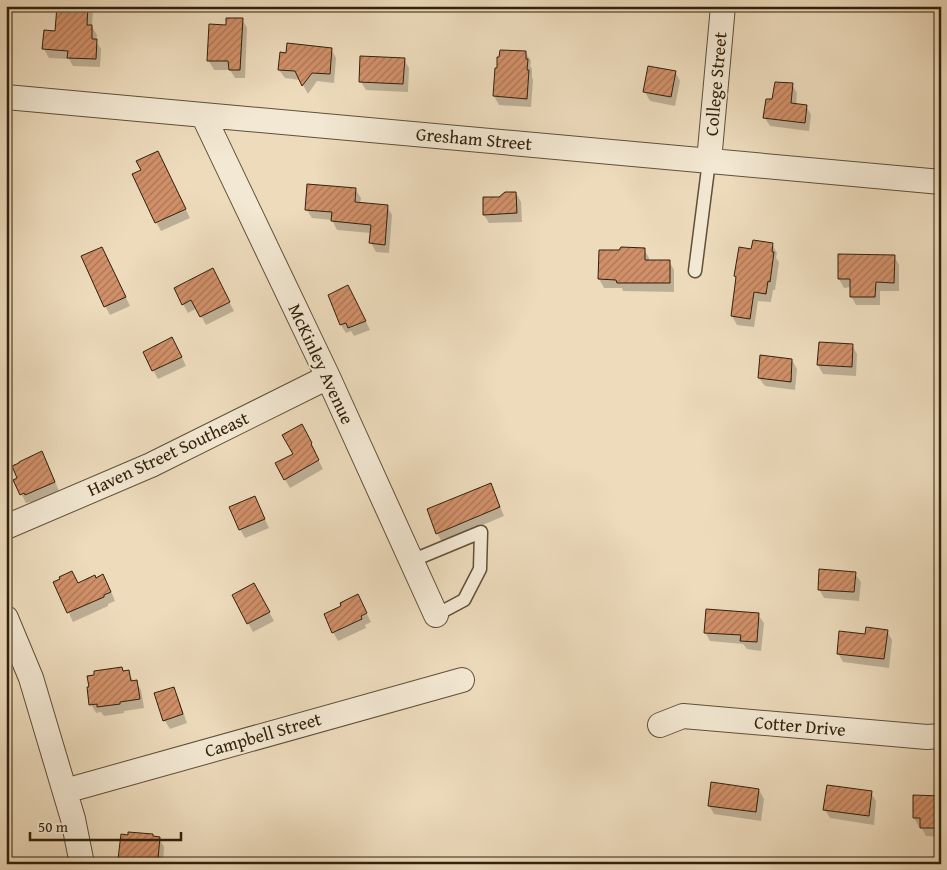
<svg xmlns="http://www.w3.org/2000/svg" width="947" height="870" font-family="'Gentium Book Plus',serif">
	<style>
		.shadow { fill: #0003 }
		.building { fill: url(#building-hatch); stroke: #30210b }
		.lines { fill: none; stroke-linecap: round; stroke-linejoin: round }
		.service-casing { stroke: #5f5037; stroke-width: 15 }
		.minor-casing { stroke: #5f5037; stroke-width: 26 }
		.service { stroke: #f3e8d3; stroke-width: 12 }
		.minor { stroke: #f3e8d3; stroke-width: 24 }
		.labels { text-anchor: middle; stroke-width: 4; stroke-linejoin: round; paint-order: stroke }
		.street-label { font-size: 18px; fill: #30210b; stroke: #f3e8d3 }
	</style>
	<defs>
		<pattern id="building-hatch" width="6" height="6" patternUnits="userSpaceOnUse" patternTransform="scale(1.25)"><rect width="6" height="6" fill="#d19069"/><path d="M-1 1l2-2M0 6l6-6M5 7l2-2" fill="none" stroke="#aa7555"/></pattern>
	</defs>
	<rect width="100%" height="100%" fill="#eddbbc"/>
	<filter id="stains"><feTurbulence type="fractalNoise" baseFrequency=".004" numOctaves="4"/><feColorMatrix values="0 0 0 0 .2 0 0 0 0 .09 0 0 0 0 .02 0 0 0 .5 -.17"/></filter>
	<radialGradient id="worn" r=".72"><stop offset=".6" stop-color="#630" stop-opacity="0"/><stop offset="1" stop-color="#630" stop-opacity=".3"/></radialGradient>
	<path class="shadow" d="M58,6h33l2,5 -1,16 5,8 -1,6 5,8 -1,18 -27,-1 -4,-7 -20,-1 -5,-9 12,-17z
		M242,19l5,9 -2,50h-10l-5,-8h-16l-5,-9 19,-35z
		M331,49l5,9 -2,25 -17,-2 -9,13 -8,-14 -15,-2 -6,-8z
		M526,53l5,8 -1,5 2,3v8l1,3 -2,27 -32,-2 -5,-9z
		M404,59l5,9 -1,24 -42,-2 -5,-8z
		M675,72l5,9 -5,25 -25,-5 -5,-9z
		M792,85l5,8 -1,12 10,1 5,9 -2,16 -39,-5 -5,-8 9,-18z
		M158,152l32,66 -29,13 -5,-9 -13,-52z
		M355,189l6,9 -1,6 27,2 5,9 -3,38 -13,-1 -5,-9v-10l-34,-3 -5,-10 -20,-2 -5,-8z
		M516,193l5,9 1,20 -33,1 -5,-8 16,-17z
		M772,244l5,9 -1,5 3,4 -4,28h-2l-2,12 -13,-1 -4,26 -17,-2 -5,-9 20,-66z
		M644,249l5,9v3h20l5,9v22l-51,-1 -1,-3h-18l-5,-9z
		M894,256l5,9v26h-19v14h-24l-5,-9v-9l-7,1 -5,-9z
		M107,257l23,49 -20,9 -5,-9z
		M217,279l17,32 -28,14 -9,-17 -9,5 -5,-9z
		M330,295h23l17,35 -16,6 -3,-5 -5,2 -5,-8z
		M852,345l5,9 -1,22 -33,-2 -5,-9z
		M177,347l9,19 -28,13 -5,-9z
		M792,360l5,9 -2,21 -30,-4 -6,-8z
		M301,425l15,27 -1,1 8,16 -33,19 -14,-24 19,-10z
		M42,453l5,9 12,29 -28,12 -1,-1 -4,1 -11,-22z
		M490,485l5,9 9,22 -62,26 -5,-9z
		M255,498l14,30 -24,10 -5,-9z
		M855,574l6,8 -2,19 -35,-3 -5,-9z
		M95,579l13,5 7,17 -7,3v2l-35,16 -18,-40 23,2z
		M259,594l15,27 -21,11 -20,-36z
		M362,604l9,18 -6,3 1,3 -28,13 -5,-9z
		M758,615l6,8 -3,28 -14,-2 -4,-5 -33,-3 -5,-9z
		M887,631l5,9 -3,28 -46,-6 -5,-9 28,-18z
		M124,672h4l6,10h2l5,8 3,18 -20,3v2l-20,3 -3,-4 -5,1 -5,-9z
		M173,688l5,9 9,26 -17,6 -5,-8 -10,-27z
		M759,790l5,9 -3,22 -47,-7 -5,-9z
		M871,793l5,8 -2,24 -44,-7 -5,-8z
		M915,797l26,1v39l-15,-1 -5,-9h-2l-5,-9z
		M153,837l6,1 5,9 -1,17h-40l-3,-5z"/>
	<path class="building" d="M57,6h31l-1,19h5v14h5l-1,20 -29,-1 1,-7 -26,-2 2,-19 11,1z
		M226,18h17l-3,52h-11l-1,-9h-21l2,-37 17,1z
		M287,43l45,5 -2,26 -18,-1 -10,13 -7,-15 -17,-1 2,-18 6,1z
		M500,50l26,1v8h2l-1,11h2l-2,29 -34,-3 2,-28h2v-11h2z
		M360,56l45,2 -2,26 -44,-2z
		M648,66l28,5 -5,26 -28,-5z
		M775,82l18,1 -2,20 16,2 -2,18 -42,-5 3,-19h6z
		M158,151l28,58 -31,14 -23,-49 9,-4 -5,-9z
		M307,184l49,4 -1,14 33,3 -3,40 -16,-2 2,-18 -40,-4 1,-9 -27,-2z
		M505,192h11l1,21 -34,2v-18h16z
		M753,240l20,3 -1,9h2l-4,30 -2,-1 -2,13 -12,-2 -4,27 -19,-3 5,-39 -2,-1 5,-29 12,2z
		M102,247l24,50 -22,10 -23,-51z
		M621,247l24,1v12h25v23h-53l-1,-3 -18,-1 1,-29h20z
		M838,254l57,1 -1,28 -18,-1 -1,15h-25v-18h-12z
		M213,268l17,34 -30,15 -9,-17 -9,5 -8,-17z
		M348,285l18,36 -18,7 -2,-5 -6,2 -12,-30z
		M172,337l10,20 -30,14 -9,-19z
		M819,342l34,2 -1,23 -35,-2z
		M760,355l32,4 -1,23 -33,-4z
		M302,424l10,19 -1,1 8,16 -35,20 -9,-17 18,-9 -11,-19z
		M42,451l13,31 -30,13 -1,-2 -4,2 -7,-15 4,-2 -5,-12 7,-3v-1z
		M491,483l9,24 -64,27 -9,-25z
		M255,496l10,23 -26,11 -10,-23z
		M819,569l37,3 -2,20 -36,-2z
		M72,571l6,12 17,-8 1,3 7,-4 8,18 -7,3v2l-37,16 -14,-31 7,-3 -1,-2z
		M254,583l16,29 -23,12 -15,-29z
		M358,594l9,19 -6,3 1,3 -30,14 -8,-19 17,-8 -1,-3z
		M706,609l53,4 -2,29 -17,-1 1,-6 -37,-2z
		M866,627l22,3 -4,29 -47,-5 2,-23 26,3z
		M122,667l1,4 6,-1 2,11 6,-1 3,19 -20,3v2l-23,3v-3l-8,1 -2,-18h2l-2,-11 7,-1v-4z
		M174,687l9,27 -20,7 -9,-28z
		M711,782l48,7 -3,23 -48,-6z
		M827,785l45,6 -3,25 -46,-6z
		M913,795l28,1 -1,32h-20v-10h-7z
		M128,832l25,2v2l7,1 -2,22 -7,-1v4l-33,-3 3,-25 7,1z"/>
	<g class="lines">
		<g class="service-casing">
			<path id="service" d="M695,271l14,-110
				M411,561l70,-29 -1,37 -16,31 -28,15"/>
		</g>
		<g class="minor-casing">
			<path id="minor" d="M6,97l935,85
				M203,115l125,262 108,238
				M709,161l14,-155
				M6,527l145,-62 177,-88
				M6,618l25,60 42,141 9,45
				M660,725l23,-9 244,21 14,-1
				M65,791l397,-111"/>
		</g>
		<use href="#service" class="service"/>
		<use href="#minor" class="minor"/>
	</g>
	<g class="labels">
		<g class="street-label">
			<text transform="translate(716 84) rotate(-85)" y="6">College Street</text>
			<text transform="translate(474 139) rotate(5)" y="6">Gresham Street</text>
			<text transform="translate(321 364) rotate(65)" y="6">McKinley Avenue</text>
			<text transform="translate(168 454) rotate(-25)" y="6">Haven Street Southeast</text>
			<text transform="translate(800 726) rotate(5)" y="6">Cotter Drive</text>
			<text transform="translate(263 735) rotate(-16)" y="6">Campbell Street</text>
		</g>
	</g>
	<rect width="947" height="870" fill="none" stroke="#eddbbc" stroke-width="25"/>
	<rect x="8" y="8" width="932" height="855" fill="none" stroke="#30210b" stroke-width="2.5"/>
	<rect x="12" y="12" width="922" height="845" fill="none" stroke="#30210b"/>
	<path d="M30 832v8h151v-8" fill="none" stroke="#30210b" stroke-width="2.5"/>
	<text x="38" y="832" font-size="15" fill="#30210b" stroke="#f3e8d3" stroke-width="4" paint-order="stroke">50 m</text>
	<rect width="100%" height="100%" filter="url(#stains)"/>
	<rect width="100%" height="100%" fill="url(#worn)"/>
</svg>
